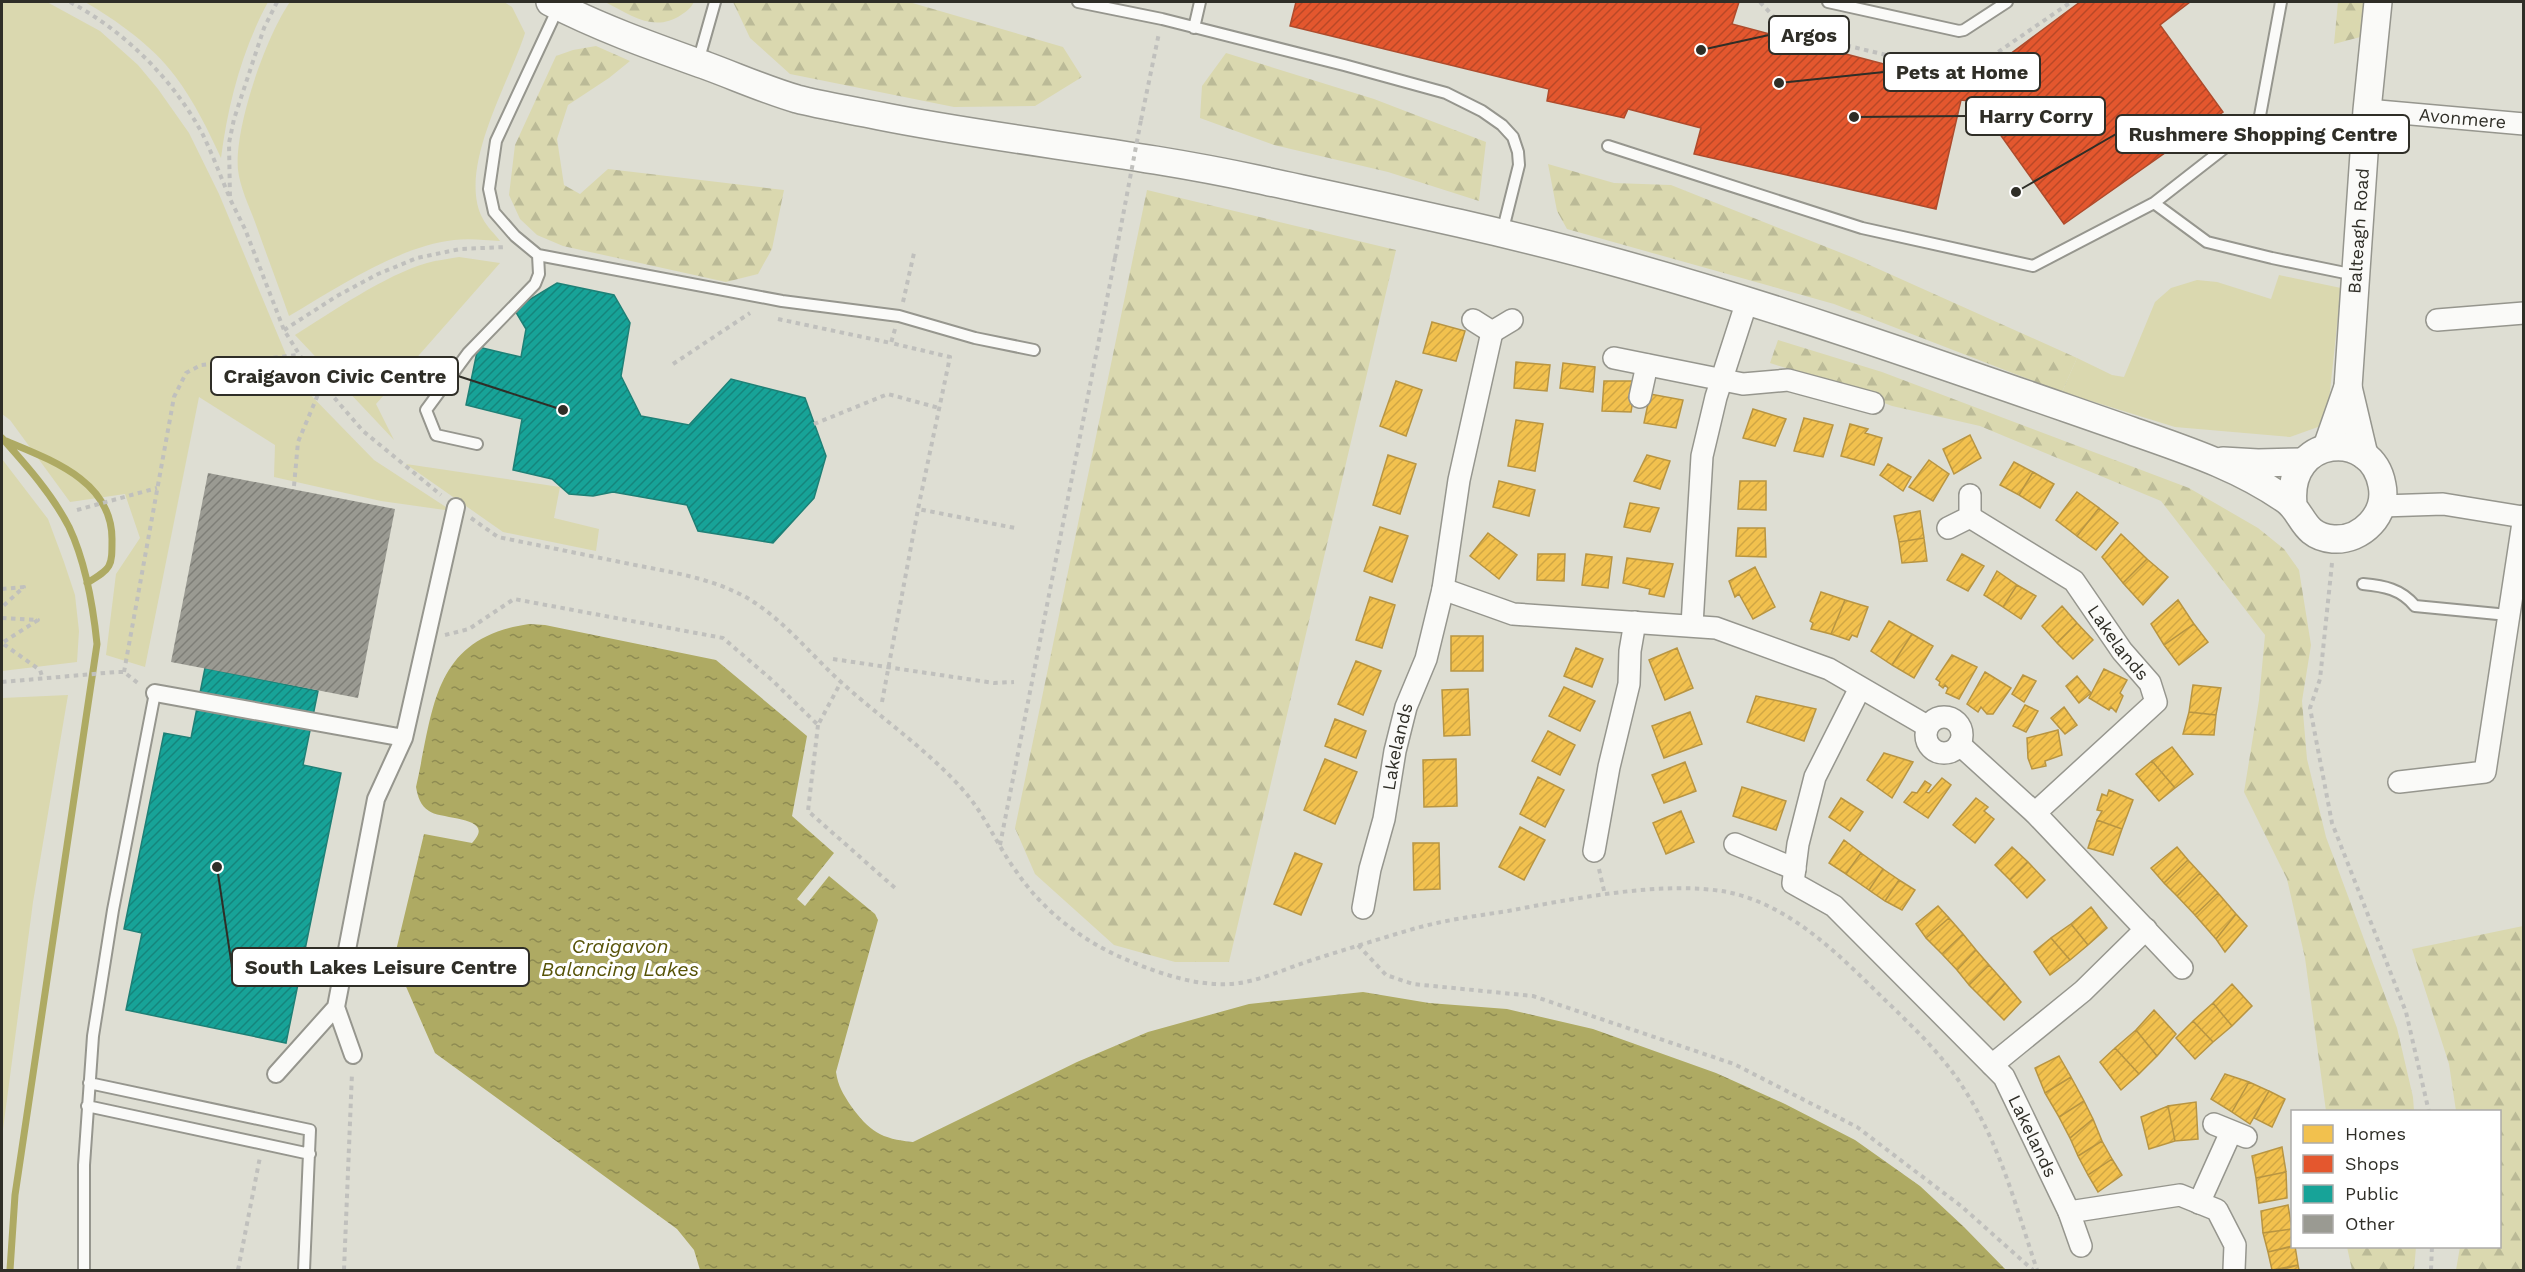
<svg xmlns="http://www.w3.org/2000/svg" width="2525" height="1272" font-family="'Work Sans',sans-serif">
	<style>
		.green { fill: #dad8af }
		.forest { fill: url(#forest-firs) }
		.water { fill: url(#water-ripples) }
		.homes { fill: url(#homes-hatch); stroke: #b89542; stroke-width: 1.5 }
		.shops { fill: url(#shops-hatch); stroke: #ae4b2c; stroke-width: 1.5 }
		.public { fill: url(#public-hatch); stroke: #1e8076; stroke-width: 1.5 }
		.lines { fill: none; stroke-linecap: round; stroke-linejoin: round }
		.stream { stroke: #aeaa63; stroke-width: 7 }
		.building { fill: url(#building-hatch) }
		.service-casing { stroke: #96968e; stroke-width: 14 }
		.pedestrian-casing { stroke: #96968e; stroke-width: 20 }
		.minor-casing { stroke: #96968e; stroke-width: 24 }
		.tertiary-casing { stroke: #96968e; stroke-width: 30 }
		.path { stroke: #c0c0bd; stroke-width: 4; stroke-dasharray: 4.5 4.5; stroke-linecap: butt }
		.service { stroke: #fafaf8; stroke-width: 10 }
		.pedestrian { stroke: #fafaf8; stroke-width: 16 }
		.minor { stroke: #fafaf8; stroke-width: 21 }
		.tertiary { stroke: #fafaf8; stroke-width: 27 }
		.path-bridge { stroke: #c0c0bd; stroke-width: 4; stroke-dasharray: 4.5 4.5; stroke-linecap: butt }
		.labels { text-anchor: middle; stroke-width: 6; stroke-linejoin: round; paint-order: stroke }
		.street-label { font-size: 18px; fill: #2f2e27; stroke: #fff }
		.water-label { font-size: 20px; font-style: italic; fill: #575307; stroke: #fff }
		.leader { fill: none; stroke: #2f2e27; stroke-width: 2 }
		.callout-dot { fill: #2f2e27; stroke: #fff; stroke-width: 2 }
		.callout { fill: #fff; stroke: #2f2e27; stroke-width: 2 }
		.callout-label { font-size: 20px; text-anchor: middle; font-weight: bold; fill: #2f2e27 }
	</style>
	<defs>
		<pattern id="forest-firs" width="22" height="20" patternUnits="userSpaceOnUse" patternTransform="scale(1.5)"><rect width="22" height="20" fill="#dad8af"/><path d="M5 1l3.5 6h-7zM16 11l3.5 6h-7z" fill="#bbba97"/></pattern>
		<pattern id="water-ripples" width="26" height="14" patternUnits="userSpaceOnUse" patternTransform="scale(1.5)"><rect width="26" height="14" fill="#aeaa63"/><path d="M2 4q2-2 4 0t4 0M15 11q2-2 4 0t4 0" fill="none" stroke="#8e8b52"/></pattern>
		<pattern id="homes-hatch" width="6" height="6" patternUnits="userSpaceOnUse" patternTransform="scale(1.5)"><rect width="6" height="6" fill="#f2c14e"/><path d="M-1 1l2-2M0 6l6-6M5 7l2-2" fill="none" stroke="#d0a644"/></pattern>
		<pattern id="shops-hatch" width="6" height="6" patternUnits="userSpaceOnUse" patternTransform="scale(1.5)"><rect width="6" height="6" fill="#e4572e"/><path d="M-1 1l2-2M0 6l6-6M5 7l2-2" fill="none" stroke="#b94827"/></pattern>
		<pattern id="public-hatch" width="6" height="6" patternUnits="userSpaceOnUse" patternTransform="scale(1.5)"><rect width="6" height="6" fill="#17a398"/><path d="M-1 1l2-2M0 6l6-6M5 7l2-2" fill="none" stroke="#15857c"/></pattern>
		<pattern id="building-hatch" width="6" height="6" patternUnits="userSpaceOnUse" patternTransform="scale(1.5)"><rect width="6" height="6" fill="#9a9a92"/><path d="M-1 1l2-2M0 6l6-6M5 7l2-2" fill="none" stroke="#7e7e77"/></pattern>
	</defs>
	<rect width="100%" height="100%" fill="#deded3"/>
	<path class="green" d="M2,2h45l53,29 38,34 20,24 31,44 30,61 78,187 77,79 78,51 -71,-10 -107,-24 1,-32 -76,-48 -54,270 -39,-12 10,-81 24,-36 -15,-44 -55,8 -60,-82 -8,-6z
		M85,2h183c-26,48 -40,102 -47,156 -13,-28 -27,-57 -46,-82 -22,-30 -59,-56 -90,-74z
		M290,2h214l8,5 13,26c-15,48 -69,137 -42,186 4,8 12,15 17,22 -15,-1 -31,-3 -46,-1 -55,6 -117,48 -165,76 -11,-31 -23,-63 -34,-94 -6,-16 -15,-35 -17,-52 -4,-42 28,-134 52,-168z
		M459,257l41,6 -124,141 18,36 -99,-105c37,-23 90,-60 132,-72 10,-3 22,-4 32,-6z
		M2279,275l62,13 -14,131 -9,8 -28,10 -115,-10 -113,-35 15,-34 35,17 12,2 31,-75 16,-14 26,-8 20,2 54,17z
		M2,459l46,60 16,43 11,33 4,36 -2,31 -75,9z
		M406,464l154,23 -6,31 45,11 -3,22 -93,-19z
		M68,695l-35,207 -31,235v-439z"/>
	<path class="forest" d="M605,2h89c-3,6 -7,9 -13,13 -27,18 -50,0 -76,-13z
		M733,2h176l154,45 19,30 -47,29 -81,1 -164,-33 -40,-36z
		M2338,2h30l-4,34 -30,8z
		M596,46l34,15 -21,17 -41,27 -11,34 7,46 16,9 28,-25 176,21 -12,59 -14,25 -32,8 -163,-36 -26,-11 -17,-16 -11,-24 6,-50 41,-89 17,-6z
		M1226,53l148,46 112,43 -7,59 -91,-29 -114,-27 -74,-27 2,-32z
		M1548,164l66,19 57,2 183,73 223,100 -15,34 -228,-88 -267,-75 -10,-18z
		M1147,190l249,60 -167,712h-54l-61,-17 -79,-71 -20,-46z
		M1778,340l104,32 307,116 69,40 26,21 15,21 12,75 -9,56 5,58 19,78 71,191 16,69 1,14h-88l-21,-153 -18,-79 -43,-87 15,-92 6,-65 -104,-134 -181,-75 -88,-20 -62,-24 -60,-19z
		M2523,926v344h-67l4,-23 40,-1v-134l-44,-1 -7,-47 -37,-115z
		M2347,1247h69l-2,23h-62z"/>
	<path class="water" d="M529,624l16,1 171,35 91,76 -15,80 42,37 -37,46 8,7 24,-30 46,38 3,6 -42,152c2,14 7,22 15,34 18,25 30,33 62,36l164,-80 71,-30 101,-28 114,-12 66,11 78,6 86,20 123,44 69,31 70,36 65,46 44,41 42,43h-1306l-6,-20 -17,-21 -242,-176 -41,-94 30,-125 48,9c26,-27 -31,-23 -43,-32 -9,-6 -11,-14 -13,-24 18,-79 16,-149 113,-163z"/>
	<path class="homes" d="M1432,322l33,9 -9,30 -33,-8z
		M1516,362l34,3 -3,26 -33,-3z
		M1563,363l32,4 -2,25 -33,-4z
		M1396,381l26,9 -16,46 -26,-10z
		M1604,381h32l-5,31 -29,-1z
		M1650,394l33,6 -7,28 -32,-5z
		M1753,409l33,10 -11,27 -32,-8z
		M1804,418l29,7 -10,32 -29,-6z
		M1516,420l27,4 -8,47 -27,-5z
		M1850,424l18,5 -3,4 17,5 -8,27 -33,-9z
		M1970,435l11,23 -27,16 -11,-25z
		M1388,455l28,9 -16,50 -27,-9z
		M1647,455l23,6 -10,28 -26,-8z
		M1929,460l20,14 -16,27 -24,-14z
		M2014,462l19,10 -14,23 -19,-10z
		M1888,464l23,13 -8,14 -23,-16z
		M2033,472l21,12 -14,24 -21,-13z
		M1499,481l36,9 -6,26 -36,-9z
		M1740,481h26v29l-28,-1z
		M2077,492l22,16 -22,28 -21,-16z
		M1630,503l29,5 -9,24 -26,-5z
		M2099,508l19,15 -22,27 -19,-14z
		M1920,511l4,27 -25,4 -5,-26z
		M1380,527l28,9 -16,46 -28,-11z
		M1738,528h27l1,29 -30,-1z
		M1488,533l29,22 -18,24 -29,-23z
		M2121,534l26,25 -24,24 -21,-26z
		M1924,538l3,23 -25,2 -3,-21z
		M1538,554h27l-1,27 -27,-1z
		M1586,554l26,3 -4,31 -26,-3z
		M1962,554l22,12 -16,25 -21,-11z
		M1627,558l46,6 -9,33 -15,-3 1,-5 -27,-6z
		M2147,559l21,18 -25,28 -20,-22z
		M1755,567l20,40 -22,12 -14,-25 -4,3 -6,-16z
		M1997,571l20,14 -14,22 -19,-12z
		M2017,585l19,11 -15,23 -18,-12z
		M1821,592l24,8 -14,34 -20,-5 2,-6 -3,-2z
		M1370,597l25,8 -13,43 -26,-8z
		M1845,600l23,7 -11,30 -5,-2 -3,5 -18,-6z
		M2178,600l16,24 -30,21 -13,-21z
		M2062,606l15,17 -20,20 -15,-17z
		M1889,621l23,13 -20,31 -21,-14z
		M2077,623l16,17 -20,19 -16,-16z
		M2194,624l14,18 -29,23 -15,-20z
		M1912,634l21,12 -19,32 -22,-13z
		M1451,636h32v35h-32z
		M1576,648l27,11 -11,28 -28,-11z
		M1677,648l16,40 -28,12 -16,-40z
		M1952,655l25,12 -18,32 -13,-6 2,-5 -3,-3 -2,3 -4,-3 1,-3 -4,-3z
		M1356,661l25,10 -18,44 -25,-11z
		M2104,669l23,11 -7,13 3,3 -7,16 -5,-5 -2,3 -20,-12z
		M1985,672l26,16 -18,26h-6l-6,-7 -3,5 -11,-8z
		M2023,675l13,6 -12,21 -12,-8z
		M2077,676l14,17 -12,10 -13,-17z
		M2193,685l28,3 -5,27 -27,-3z
		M1564,687l31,14 -15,30 -31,-15z
		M1468,689l2,46 -26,1 -2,-46z
		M1756,696l60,13 -12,32 -57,-19z
		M2025,705l13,6 -12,21 -13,-6z
		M2064,707l13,18 -12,9 -14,-16z
		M1690,712l12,32 -38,14 -12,-32z
		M2189,712l27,3 -2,20 -31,-1z
		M1335,719l31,12 -10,27 -31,-12z
		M2058,730l4,25 -17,6 1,5 -14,3 -4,-11 -1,-20z
		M1548,731l27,14 -15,30 -28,-14z
		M2172,747l21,27 -18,14 -23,-27z
		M1884,753l29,9 -21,36 -25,-18z
		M1325,759l32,13 -22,52 -31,-14z
		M1456,759l1,47 -33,1 -1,-47z
		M2152,761l23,27 -16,13 -23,-27z
		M1685,762l11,29 -32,12 -12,-28z
		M1538,777l26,13 -19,37 -25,-13z
		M1942,778l9,7 -23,33 -24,-16 8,-10 5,1 8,-12 6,4 -5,7 3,1z
		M1742,787l44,14 -10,29 -43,-14z
		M2109,790l24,10 -11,29 -25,-9 5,-9 -5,-1 5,-16 5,2z
		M1841,798l22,14 -13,19 -21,-14z
		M1976,798l12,9 -4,4 10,8 -19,24 -22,-18z
		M1681,811l13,31 -28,12 -13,-31z
		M2097,820l25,9 -9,26 -25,-7z
		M1520,827l25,13 -21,40 -25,-13z
		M1844,840l17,13 -15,21 -17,-11z
		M1413,843h26l1,46 -26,1z
		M2012,847l16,15 -18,18 -15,-15z
		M2177,847l11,13 -24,23 -13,-15z
		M1295,853l27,11 -21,51 -27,-11z
		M1861,853l22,16 -14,21 -23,-16z
		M2188,860l12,13 -23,23 -13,-13z
		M2028,862l17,18 -18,18 -17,-18z
		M1883,869l16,11 -14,21 -16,-11z
		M2200,873l18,20 -23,22 -18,-19z
		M1899,880l16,10 -13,20 -17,-9z
		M2218,893l18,21 -20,25 -21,-24z
		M1938,906l11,12 -23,20 -10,-14z
		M2091,907l16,21 -19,17 -17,-21z
		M2236,914l11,12 -22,26 -9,-13z
		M1949,918l14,16 -21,20 -16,-16z
		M2071,924l17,21 -18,15 -19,-22z
		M1963,934l13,16 -19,20 -15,-16z
		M2051,938l19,22 -20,15 -16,-23z
		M1976,950l13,15 -20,20 -12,-15z
		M1989,965l16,18 -18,20 -18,-18z
		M2005,983l16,19 -17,18 -17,-17z
		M2232,984l20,22 -20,20 -19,-23z
		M2213,1003l19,23 -19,16 -20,-21z
		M2154,1010l22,24 -19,22 -21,-26z
		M2193,1021l20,21 -18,17 -19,-21z
		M2136,1030l21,26 -18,18 -24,-26z
		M2115,1048l24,26 -18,16 -21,-28z
		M2059,1056l12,21 -26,16 -10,-25z
		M2225,1074l24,8 -17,30 -21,-13z
		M2071,1077l13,24 -25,16 -14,-24z
		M2249,1082l20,9 -19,33 -18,-12z
		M2269,1091l16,8 -13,28 -18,-9z
		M2084,1101l9,18 -23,19 -11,-21z
		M2196,1102l2,37 -23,2 -7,-35z
		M2168,1106l7,35 -26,8 -8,-32z
		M2093,1119l9,22 -24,15 -8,-18z
		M2102,1141l10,18 -24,16 -10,-19z
		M2282,1147l4,25 -30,6 -4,-22z
		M2112,1159l10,16 -24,17 -10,-17z
		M2286,1172l1,26 -28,5 -3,-25z
		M2288,1205l4,24 -29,4 -2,-22z
		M2292,1229v17l-24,6 -5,-19z
		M2295,1246l3,19 -26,5 -4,-18z
		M2298,1265l1,5h-18z"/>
	<path class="shops" d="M1296,2h443l-7,22 235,62 113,-84h110l-30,23 63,87 -159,112 -87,-122 -16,-2 -25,109 -242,-55 7,-26 -73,-19 -4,9 -77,-17 2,-12 -259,-63z"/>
	<path class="public" d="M557,283l57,12 16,28 -9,53 20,40 48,9 42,-46 74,19 21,58 -12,42 -41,45 -75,-12 -11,-26 -74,-13 -20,4 -24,-2 -17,-15 -39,-9 9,-51 -56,-14 12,-58 43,10 5,-28 -12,-20z
		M205,668l113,23 -15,74 38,8 -55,270 -160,-33 16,-77 -18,-4 40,-196 27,5z"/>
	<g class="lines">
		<path class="stream" d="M2,438c24,27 50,56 67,89 17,36 24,78 28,117l-82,551 -5,75
			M6,441c45,19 106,40 106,98 0,28 0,29 -25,44"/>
	</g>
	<path class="building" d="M208,473l187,36 -37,189 -187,-36z"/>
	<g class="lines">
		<g class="service-casing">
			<path id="service" d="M1078,2l84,17 182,46 102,28 36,18 20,14 11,12 5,15 1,13 -17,68
				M1828,2l131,29 5,-1 43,-28
				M559,6l-63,135 -7,48 5,23 21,24 23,19 244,46 117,15 76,22 59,12
				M1194,28l6,-26
				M698,62l17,-60
				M1608,146l254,82 171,38 121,-63 105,-82 22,-119
				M2154,203l53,39 65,16 83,17
				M477,444l-41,-9 -10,-25 42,-57 67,-69 4,-10 -1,-19
				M2363,584c21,2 38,5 52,22l93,9
				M89,1083l221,47 -6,140
				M87,1106l223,48
				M84,1270v-105l9,-129 20,-126 42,-217"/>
		</g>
		<g class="pedestrian-casing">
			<path id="pedestrian" d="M155,693l249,45
				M353,1055l-17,-48 40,-208 28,-61 52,-231
				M276,1074l60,-67"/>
		</g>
		<g class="minor-casing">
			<g id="minor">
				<path id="s1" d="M2367,110l157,14"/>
				<path d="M1473,320l19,12 20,-12"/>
				<path d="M2437,320l87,-7"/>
				<path d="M1614,358l129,26 45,-4 85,23"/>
				<path d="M1640,397l7,-32"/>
				<path d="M2382,506l61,-2 80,13"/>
				<path id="s2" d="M1970,517l104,64 48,70 28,32 6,19 -121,111"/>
				<path d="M1948,528l22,-11v-22"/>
				<path d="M1443,589l70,25 203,14 113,41 98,57"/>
				<path d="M1692,625l10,-169 14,-59 31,-96"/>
				<path id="s3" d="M1860,688l-45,89 -17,67 -5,39 41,23 170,171 65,135 12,34"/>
				<circle cx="1944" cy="735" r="18"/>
				<path d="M1959,744l76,69 147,155"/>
				<path d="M2399,782l86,-10 39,-256"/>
				<path d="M1735,844l60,25"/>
				<path d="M1594,851l15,-84 20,-83 1,-33 5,-29"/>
				<path id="s4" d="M1363,908l7,-39 14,-50 11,-68 11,-44 20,-48 17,-70 16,-109 33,-148"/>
				<path d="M1992,1065l91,-74 63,-62"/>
				<path d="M2214,1124l32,13"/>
				<path d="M2199,1203l32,-71"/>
				<path d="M2069,1212l111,-17 37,15 18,35 -1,25"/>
			</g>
		</g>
		<g class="tertiary-casing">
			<g id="tertiary">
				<path d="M550,2c50,26 104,45 157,64 30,11 59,24 90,33 27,7 55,11 83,17 125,25 252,36 376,63 121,26 243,51 362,84 174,48 344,109 514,168 54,19 107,36 154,69 18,13 16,36 47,39 29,2 55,-25 49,-54 -10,-57 -96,-50 -89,19"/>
				<path d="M2348,387l16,68"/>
				<path id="s5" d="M2327,447l21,-60 19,-277 11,-108"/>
				<path d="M2223,461l35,2 45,-1"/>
			</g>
		</g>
		<path class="path" d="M70,2c54,29 102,76 132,131 10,20 18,42 27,63
			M277,2l-13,26 -30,91 -5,24 1,56 15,30 39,101 22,35 57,66 78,64
			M1760,2l18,19 54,21 134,32 105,-72
			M1141,120l18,-87
			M903,302l11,-49
			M778,319l113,24
			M895,329l-4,14 59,14 -32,152 97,19
			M284,330l53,-34 41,-22 39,-16 43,-9 46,-2
			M673,364l77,-51
			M814,424l74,-30 51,14
			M294,486l4,-44 24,-57
			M77,510l80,-22
			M471,518l27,19c44,9 88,18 132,27 40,8 83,14 119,35 36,22 62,56 93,84 40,36 86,67 122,108 21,24 33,54 52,80 25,37 61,66 102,85 34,15 74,30 111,28 25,-1 51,-13 74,-21 37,-12 73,-23 110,-34 31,-9 63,-13 95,-18 63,-12 156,-31 219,-19 64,13 112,63 157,107 30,29 60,57 82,93 35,55 51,118 71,178
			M2332,563l-12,116 -10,29 22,115 74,189 23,100
			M2,589l22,-2 -22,20
			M2,618l36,2 -36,23 38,27 3,9
			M445,635l24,-6 45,-30 209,39 49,42 46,45 23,-43
			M833,659l161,24 20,-1
			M124,672l50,-275 12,-24 15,-8 98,-10
			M2,682l114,-10h8l15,12
			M882,702l36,-193
			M818,725l-10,86 87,77
			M1000,845l115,-587
			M1599,869l6,26
			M1358,945l28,30 27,9 120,12 201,68 123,63 104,79 72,64
			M238,1270l22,-113
			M344,1270l8,-197
			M2431,1270l1,-24"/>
		<use href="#service" class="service"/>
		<use href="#pedestrian" class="pedestrian"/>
		<use href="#minor" class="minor"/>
		<use href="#tertiary" class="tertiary"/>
		<path class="path-bridge" d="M1115,258l26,-138"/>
	</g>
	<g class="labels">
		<g class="street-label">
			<text dy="6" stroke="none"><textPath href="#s1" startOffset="96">Avonmere</textPath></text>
			<text dy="6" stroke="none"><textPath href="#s5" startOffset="220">Balteagh Road</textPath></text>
			<text dy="6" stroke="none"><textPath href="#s2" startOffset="198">Lakelands</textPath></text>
			<text dy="6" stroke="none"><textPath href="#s4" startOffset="165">Lakelands</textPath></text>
			<text dy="6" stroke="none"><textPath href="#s3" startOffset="562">Lakelands</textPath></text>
		</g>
		<g class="water-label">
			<text x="620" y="953">Craigavon<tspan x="620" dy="23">Balancing Lakes</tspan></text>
		</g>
	</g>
	<path class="leader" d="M1701 50L1769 35M1779 83L1884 72M1854 117L1966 116M2016 192L2116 134M563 410L458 376M217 867L232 967"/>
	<g class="callout-dot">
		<circle cx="1701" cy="50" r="6"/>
		<circle cx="1779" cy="83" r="6"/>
		<circle cx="1854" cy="117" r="6"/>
		<circle cx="2016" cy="192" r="6"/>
		<circle cx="563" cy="410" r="6"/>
		<circle cx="217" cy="867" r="6"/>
	</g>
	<g class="callout">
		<rect x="1769" y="16" width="80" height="38" rx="6"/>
		<rect x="1884" y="53" width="156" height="38" rx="6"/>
		<rect x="1966" y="97" width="139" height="38" rx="6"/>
		<rect x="2116" y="115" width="293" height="38" rx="6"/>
		<rect x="211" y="357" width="247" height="38" rx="6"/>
		<rect x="232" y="948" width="297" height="38" rx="6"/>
	</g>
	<g class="callout-label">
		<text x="1809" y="42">Argos</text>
		<text x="1962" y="79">Pets at Home</text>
		<text x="2036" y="123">Harry Corry</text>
		<text x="2263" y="141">Rushmere Shopping Centre</text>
		<text x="335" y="383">Craigavon Civic Centre</text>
		<text x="381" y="974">South Lakes Leisure Centre</text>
	</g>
	<rect width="2525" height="1272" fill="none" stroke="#2f2e27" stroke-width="6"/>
	<rect x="2291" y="1110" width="210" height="138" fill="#ffffff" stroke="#acaba9" stroke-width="1.5"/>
	<rect x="2303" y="1125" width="30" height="18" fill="#f2c14e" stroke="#acaba9" stroke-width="1.5"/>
	<text x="2345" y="1140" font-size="18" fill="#2f2e27">Homes</text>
	<rect x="2303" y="1155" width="30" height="18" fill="#e4572e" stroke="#acaba9" stroke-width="1.5"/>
	<text x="2345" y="1170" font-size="18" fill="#2f2e27">Shops</text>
	<rect x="2303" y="1185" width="30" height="18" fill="#17a398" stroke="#acaba9" stroke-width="1.5"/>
	<text x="2345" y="1200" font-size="18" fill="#2f2e27">Public</text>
	<rect x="2303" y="1215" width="30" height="18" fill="#9a9a92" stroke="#acaba9" stroke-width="1.5"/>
	<text x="2345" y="1230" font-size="18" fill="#2f2e27">Other</text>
</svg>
